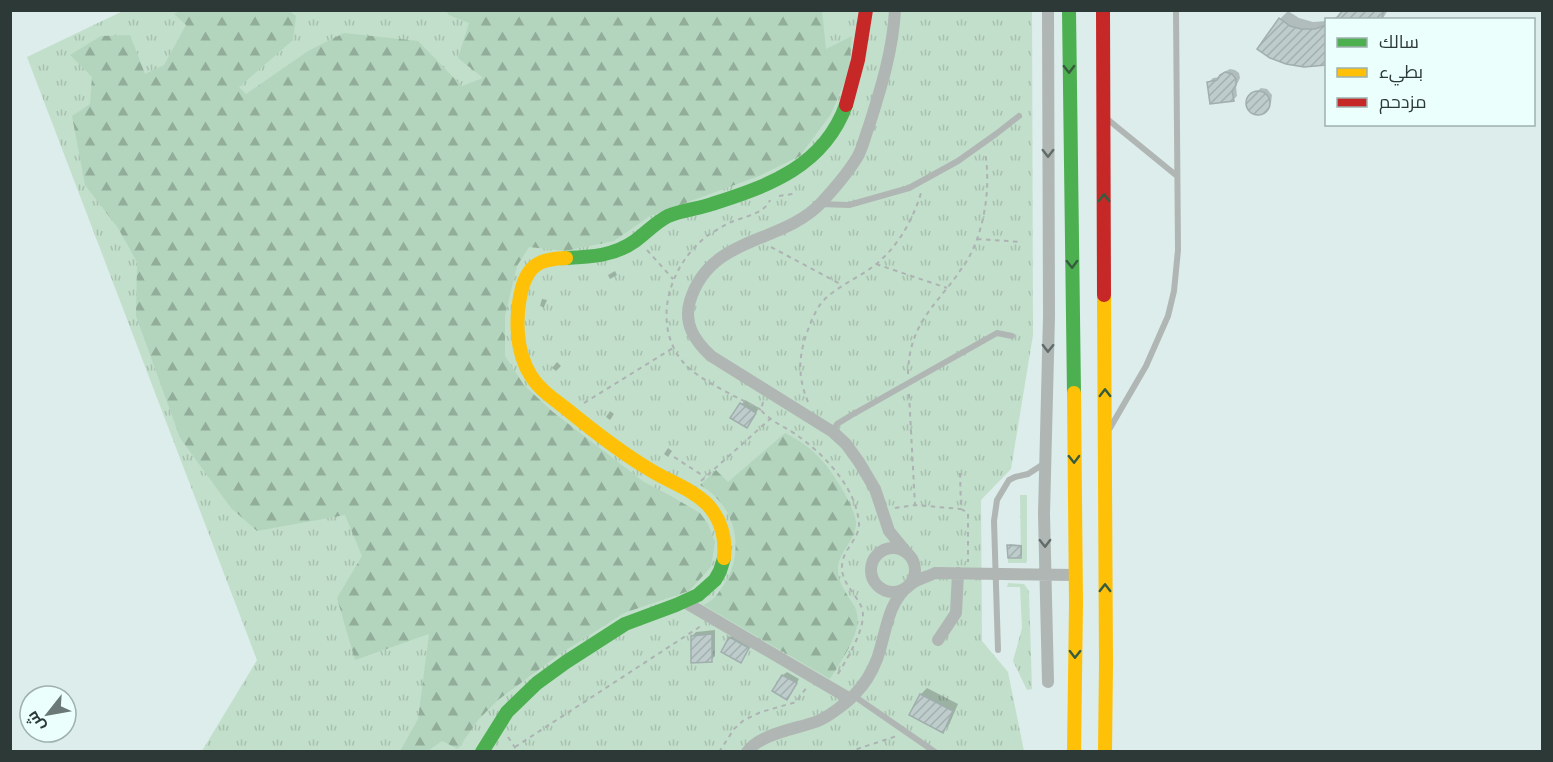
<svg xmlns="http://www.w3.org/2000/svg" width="1553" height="762" font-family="Overpass,Cairo,sans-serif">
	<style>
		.grass { fill: url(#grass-tufts) }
		.forest { fill: url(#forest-firs) }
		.shadow { fill: #0003 }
		.building { fill: url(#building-hatch); stroke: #a0aead; stroke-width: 1.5 }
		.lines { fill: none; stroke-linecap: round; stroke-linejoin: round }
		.path { stroke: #acb3b2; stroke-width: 2; stroke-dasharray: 4.5 4.5; stroke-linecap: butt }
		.lane { stroke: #b0b6b4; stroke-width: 6 }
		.street { stroke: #b0b6b4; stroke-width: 12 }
		.fast { stroke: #4caf50; stroke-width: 14 }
		.slow { stroke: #ffc107; stroke-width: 14 }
		.jam { stroke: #c62828; stroke-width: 14 }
		.oneway { stroke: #365c3e }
		.oneway2 { stroke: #616b69 }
	</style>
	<defs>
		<pattern id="grass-tufts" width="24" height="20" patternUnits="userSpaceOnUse" patternTransform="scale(1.5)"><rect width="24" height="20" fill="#c2dfcb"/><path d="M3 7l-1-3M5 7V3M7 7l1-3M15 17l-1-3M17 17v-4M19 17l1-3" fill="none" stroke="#a7c0af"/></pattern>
		<pattern id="forest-firs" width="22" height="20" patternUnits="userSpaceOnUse" patternTransform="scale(1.5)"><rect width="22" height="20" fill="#b3d5bd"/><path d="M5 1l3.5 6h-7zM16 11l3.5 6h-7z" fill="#92ae9a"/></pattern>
		<pattern id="building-hatch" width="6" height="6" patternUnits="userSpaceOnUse" patternTransform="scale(1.5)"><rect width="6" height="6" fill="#becccc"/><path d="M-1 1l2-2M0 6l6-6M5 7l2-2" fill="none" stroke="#a3b0b0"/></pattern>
	</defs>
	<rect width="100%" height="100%" fill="#dcedeb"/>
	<path class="grass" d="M125,10l907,1 1,324 -22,134 -30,31 1,141 26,31 16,79h-822l55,-91 -230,-603z
		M1020,495h7v66l-1,2h-18v-5l13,-1z
		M1008,583l16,1 5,7 3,98 -5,1 -14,-29 9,-33 -2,-41h-13z"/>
	<path class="forest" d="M180,11h109l7,5 -3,24 -54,47 7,7 62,-43 36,-18 74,8 44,45 21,-8 -25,-20 11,-35 -20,-8 -3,-4h376l4,38 26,-13 -3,36 -18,42 -31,42 -41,20 -109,40 -36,25 -49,10 -36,-4 -12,19 -12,50v40l19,29 29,27 91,70 25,13 31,18 8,11 7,18 -4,25 -22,24 -65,22 -64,41 -62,46 -20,20 -20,29 -16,-8 -14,10h-28l18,-32 11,-85 -74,26 -18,-62 25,-42 -17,-41 -88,16 -26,-23 -51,-70 -44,-122 1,-54 -19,-34 -33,-43 -13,-69 18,-12 2,-27 -22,-22 31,-19 29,-1 15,39 19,-9 22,-40 -12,-11z
		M785,433c29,14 44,33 60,61 4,9 11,20 11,30 -1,18 -19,29 -18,47 0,12 9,23 15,33 15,22 -11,55 -23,75l-127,-74c10,-4 14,-10 20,-19 23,-34 14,-80 -23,-101l16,-15 12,12z"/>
	<path class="shadow" d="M1345,10h43l-6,10h-52l12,-6z
		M1288,11l11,7 14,4 13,-1v42l-14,3 -32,-47z
		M1230,69l5,1 4,3 1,5 -4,8 1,10 -4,4 -24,-18 4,-4 7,-1 6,-6z
		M1261,88l6,1 5,6 -1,8 -11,10 -7,-1 -5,-7 1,-7z
		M615,271l2,4 -7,4 -2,-4z
		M542,299l5,1 -3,7 -4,-1z
		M557,362l4,4 -5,5 -4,-3z
		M745,400l14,8 -9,15 -18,-5z
		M610,411l4,3 -4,6 -4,-3z
		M668,448l4,3 -4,6 -4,-3z
		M1010,544l12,1v10l-1,1 -13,-10z
		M715,630v26l-4,4 -19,-24 4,-4z
		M734,634l18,10 -8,13 -4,4 -10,-23z
		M787,672l12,7 -8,15 -4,4 -12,-7 8,-16z
		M927,688l31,16 -9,21 -7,6 -21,-37z"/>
	<path class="building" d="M1343,10h41l-3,10h-46z
		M1279,18l11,8 11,3h14l11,-4v40l-22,2 -18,-3 -16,-6 -13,-9z
		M1225,72l7,2 4,5v6l-4,6 2,10 -24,3 -3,-22 10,-2 3,-5z
		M1246 103a12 12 0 1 1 24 0a12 12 0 1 1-24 0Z
		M740,403l16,10 -9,15 -17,-10z
		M1007,545l14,1v12h-13z
		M712,634v28l-21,1v-27z
		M729,637l20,11 -8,15 -20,-11z
		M782,675l15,8 -10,17 -15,-9z
		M920,694l33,17 -10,22 -34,-18z"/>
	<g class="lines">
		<path class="path" d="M779,196l14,-2
			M977,239l45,3
			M771,247l71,38
			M647,250l26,29
			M876,264l71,24
			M908,374c1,-48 24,-65 50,-100 3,-5 7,-10 10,-15 17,-30 23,-74 17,-107
			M909,394l6,111
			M763,402l-2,8c10,12 25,17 37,26 27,19 59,53 61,88 0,16 -17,26 -17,42 -1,16 13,27 19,40 9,18 -16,56 -25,71
			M808,402c-12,-29 -9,-51 3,-80 5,-12 10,-21 21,-29 17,-13 38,-21 53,-37 17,-17 29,-40 36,-63
			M584,403l89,-55
			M761,410c-21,-12 -62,-29 -78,-48 -32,-38 -14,-97 24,-126 6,-4 13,-8 20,-12 13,-7 37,-9 43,-24
			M674,457l31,20
			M960,473l1,36 7,4v49
			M701,481l69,-62
			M895,508l20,-3 46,4
			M508,737l10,15
			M515,747l186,-121
			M719,752l15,-23 10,-9 17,-8 35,-10 11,-15
			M848,752l49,-16"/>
		<path class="lane" d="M1106,118l71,58
			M820,204l29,1 60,-17 49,-27 38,-27 23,-18
			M1110,428l36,-62 22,-50 6,-25 4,-41 -2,-240
			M833,431l4,-7 13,-8 147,-83 15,3
			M998,650l-4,-129 3,-21 12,-20 6,-3 13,-3 17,-11
			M854,696l81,56"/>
		<path class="street" d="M895,10c-2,40 -14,78 -26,116 -4,10 -6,21 -11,30 -10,17 -24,33 -37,47 -40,42 -111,32 -131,98 -7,23 5,40 21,55l122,76 13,12 13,18 16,27 14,42 18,22
			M1048,10l1,306 -5,198 4,168
			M871 570a22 22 0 1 1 44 0a22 22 0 1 1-44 0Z
			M683,601l167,98
			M938,640l18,-27 2,-40
			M747,752c14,-19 50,-23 71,-31 10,-4 30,-19 37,-27 10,-10 17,-22 22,-35 9,-24 10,-58 33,-74 7,-6 17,-8 25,-12l140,2"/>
		<path class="fast" d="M1069,10l5,383
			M566,258c25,-1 48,-2 69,-17 11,-8 21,-19 33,-25 14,-6 30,-7 44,-12 57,-18 112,-38 134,-99
			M482,752l25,-40 30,-29 29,-21 59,-38 51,-19 22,-10 17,-15 5,-9 4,-13"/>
		<path class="slow" d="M566,258c-24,1 -37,5 -44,30 -7,28 -7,63 9,88 8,13 21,22 33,31 28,23 57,46 88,64 18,11 40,18 55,33 14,15 19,34 17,54
			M1104,295l2,369 -1,88
			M1074,393l2,211 -2,148"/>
		<path class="jam" d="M1103,10l1,285
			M846,105l12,-45 8,-50"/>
	</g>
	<defs><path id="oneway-chevron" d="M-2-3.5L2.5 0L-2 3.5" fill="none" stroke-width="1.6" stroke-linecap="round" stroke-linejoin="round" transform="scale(1.5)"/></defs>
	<g class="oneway">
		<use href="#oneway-chevron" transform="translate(1069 69) rotate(89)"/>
		<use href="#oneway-chevron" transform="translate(1104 198) rotate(-90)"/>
		<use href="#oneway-chevron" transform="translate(1072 264) rotate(89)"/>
		<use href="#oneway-chevron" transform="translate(1105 393) rotate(-90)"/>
		<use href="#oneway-chevron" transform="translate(1074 459) rotate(89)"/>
		<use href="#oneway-chevron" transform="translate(1105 588) rotate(-90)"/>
		<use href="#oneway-chevron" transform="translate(1075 654) rotate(91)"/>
	</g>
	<g class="oneway2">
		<use href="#oneway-chevron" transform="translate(1048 153) rotate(90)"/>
		<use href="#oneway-chevron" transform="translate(1048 348) rotate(91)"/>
		<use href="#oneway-chevron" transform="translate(1045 543) rotate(89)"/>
	</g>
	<rect width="1553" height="762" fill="none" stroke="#2c3937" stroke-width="24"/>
	<rect x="1325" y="18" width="210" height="108" fill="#ebfffd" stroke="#9fb0ae" stroke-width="1.5"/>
	<rect x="1337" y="38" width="30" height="9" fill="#4caf50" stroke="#9fb0ae" stroke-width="1.5"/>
	<text x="1379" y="48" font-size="18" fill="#2c3937">سالك</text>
	<rect x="1337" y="68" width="30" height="9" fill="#ffc107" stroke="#9fb0ae" stroke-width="1.5"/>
	<text x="1379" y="78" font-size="18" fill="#2c3937">بطيء</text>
	<rect x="1337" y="98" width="30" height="9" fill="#c62828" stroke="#9fb0ae" stroke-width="1.5"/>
	<text x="1379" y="108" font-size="18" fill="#2c3937">مزدحم</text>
	<g transform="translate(48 714) rotate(239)"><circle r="28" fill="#ebfffd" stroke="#9fb0ae" stroke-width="1.5"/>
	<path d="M0-4.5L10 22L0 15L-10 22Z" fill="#6a7876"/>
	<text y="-9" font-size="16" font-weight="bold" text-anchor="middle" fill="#2c3937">ش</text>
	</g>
</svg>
